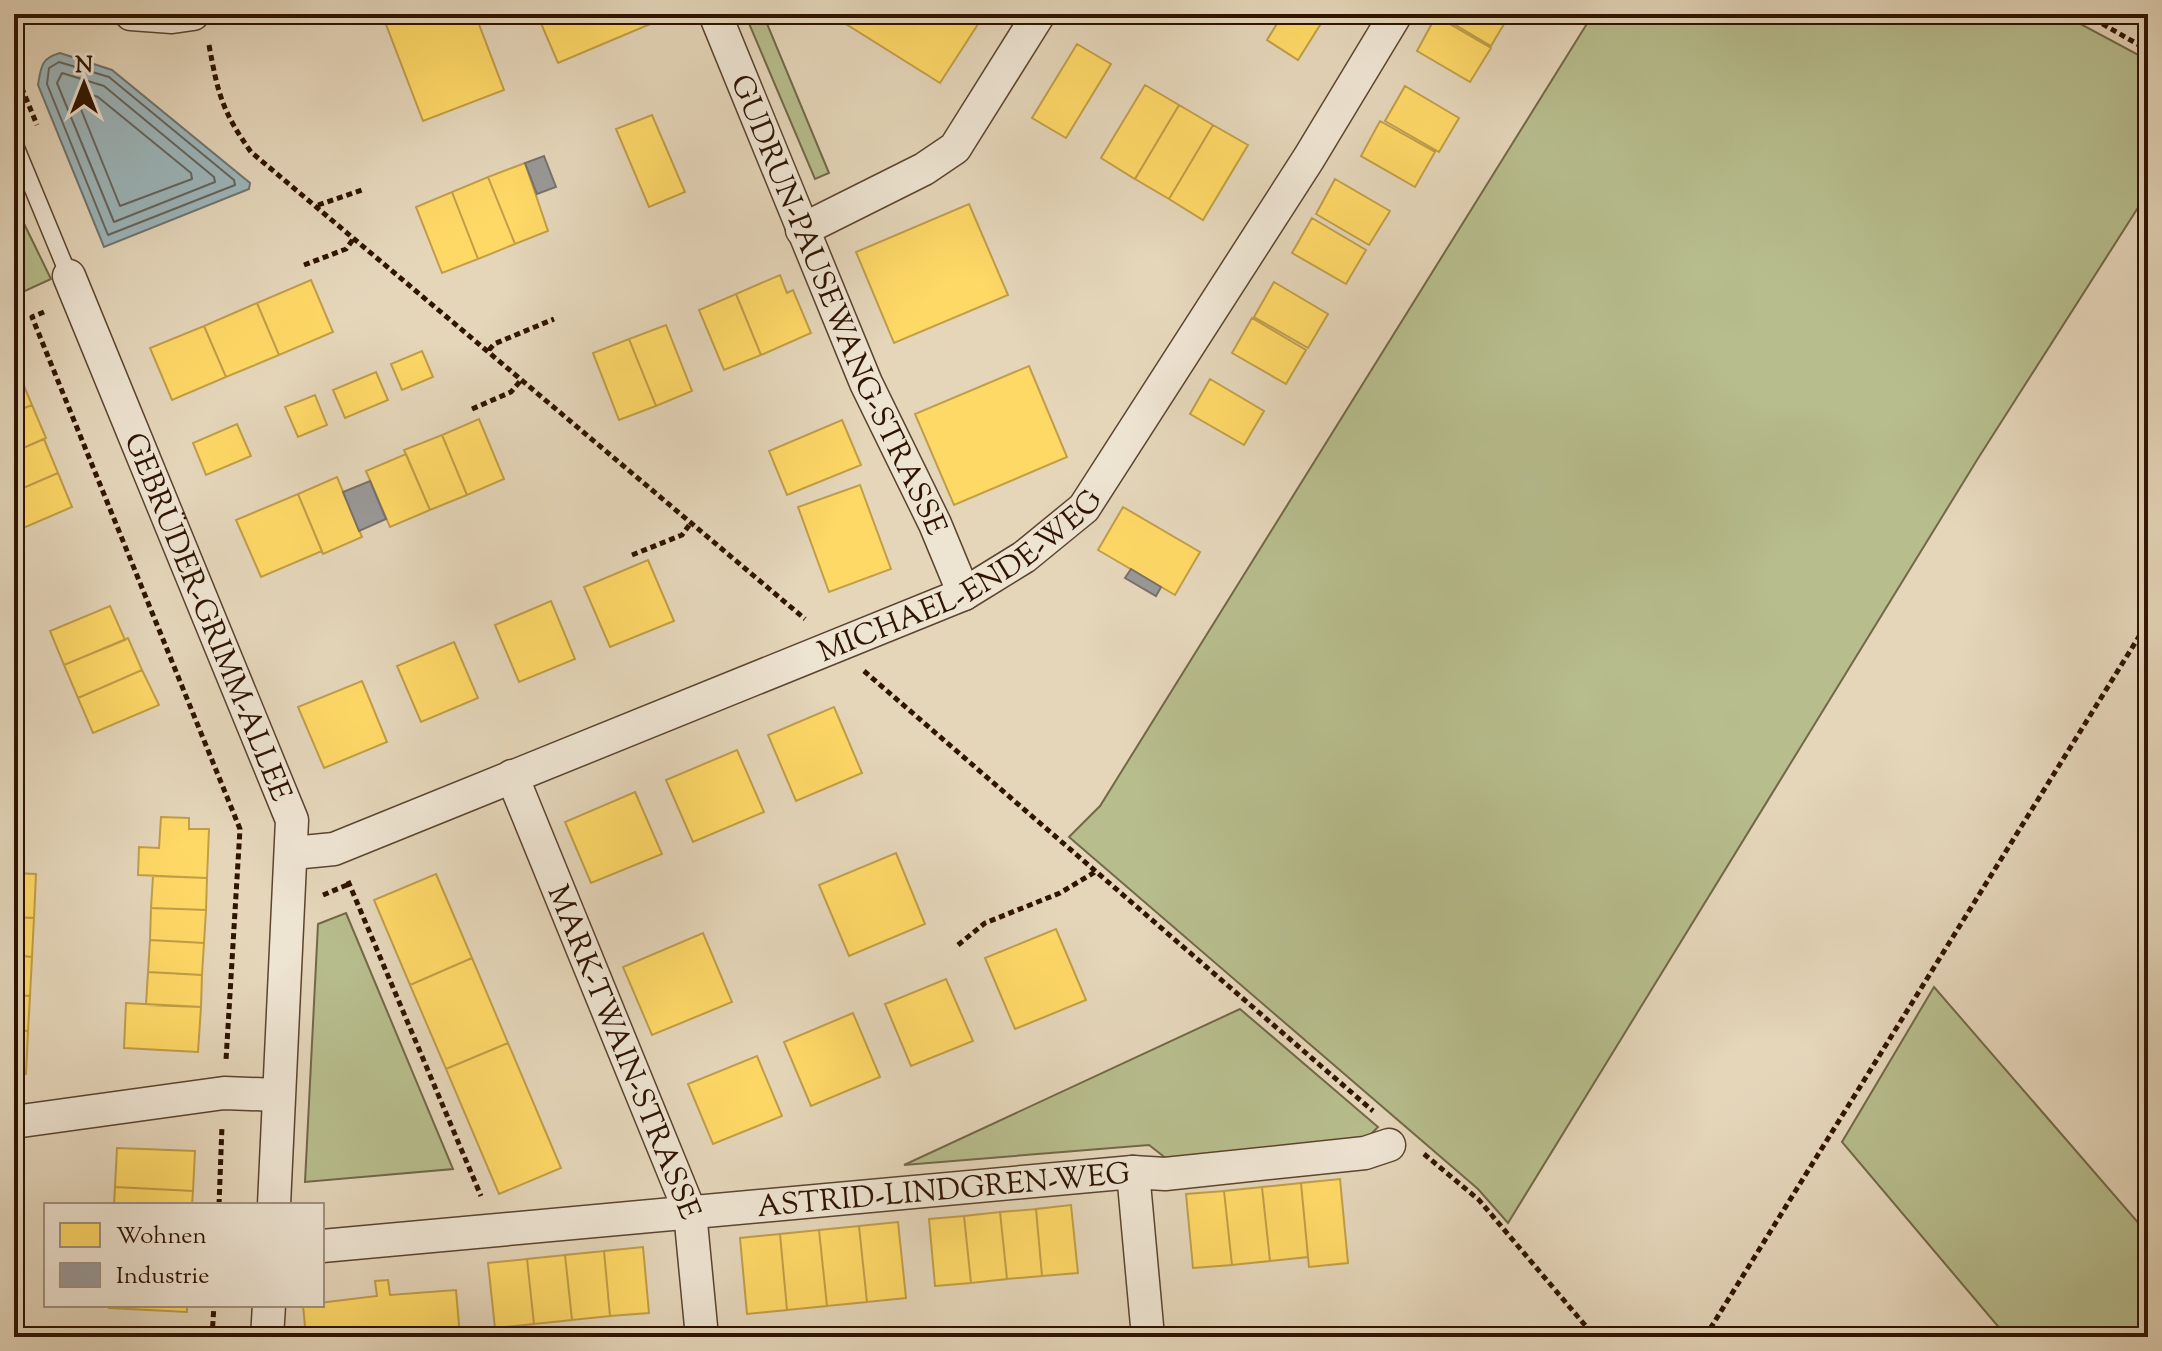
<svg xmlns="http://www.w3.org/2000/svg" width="2162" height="1351" font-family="'Sorts Mill Goudy',serif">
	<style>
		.green { fill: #b7bd8d; stroke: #736847; stroke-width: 2 }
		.water { fill: #9cb6bb; stroke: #707571; stroke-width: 2 }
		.homes { fill: #ffd966; stroke: #c19e48; stroke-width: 2 }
		.industry { fill: #999; stroke: #79716b; stroke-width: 2 }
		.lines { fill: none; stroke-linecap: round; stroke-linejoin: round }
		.shore { stroke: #66655e; stroke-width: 2 }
		.service-casing { stroke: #5c442f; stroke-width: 19 }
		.minor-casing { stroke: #5c442f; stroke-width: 35 }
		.path { stroke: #2f1401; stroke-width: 5; stroke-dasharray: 6 4; stroke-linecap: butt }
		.service { stroke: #eee4d2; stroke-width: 16 }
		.minor { stroke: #eee4d2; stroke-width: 32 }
		.labels { text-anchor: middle; stroke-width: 8; stroke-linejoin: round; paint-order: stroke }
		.street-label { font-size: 30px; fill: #2f1401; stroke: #eee4d2 }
	</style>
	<rect width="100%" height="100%" fill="#e5d6ba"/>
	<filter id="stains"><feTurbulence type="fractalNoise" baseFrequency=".0025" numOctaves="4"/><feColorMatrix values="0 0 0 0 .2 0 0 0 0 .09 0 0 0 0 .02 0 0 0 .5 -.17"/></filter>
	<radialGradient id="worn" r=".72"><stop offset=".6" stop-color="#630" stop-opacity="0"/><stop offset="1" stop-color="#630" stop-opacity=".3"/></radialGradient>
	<path class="green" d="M745,14h18l66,159 -14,6z
		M1593,14h469l86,46v132l-171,268 -469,763 -30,-34 -409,-352 31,-31z
		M14,203l37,76 -37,17z
		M346,913l107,256 -148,13 13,-258z
		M1934,987l214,247v103h-141l-165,-195z
		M1240,1009l138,118 -11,11 -200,21 -18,-14 -245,20z"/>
	<path class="water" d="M60,53l52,17 138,113 -1,6 -145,58 -66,-162c3,-18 3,-27 22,-32z"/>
	<path class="homes" d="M382,14h93l29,76 -81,31z
		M537,14h137l-116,49z
		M830,14h146l6,4 -42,65z
		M1283,14h44l-29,46 -31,-20z
		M1437,14h73l-19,32z
		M1436,16l55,32 -21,34 -53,-31z
		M1077,44l34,20 -45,74 -34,-20z
		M1145,85l34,20 -44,74 -34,-21z
		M1405,86l54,32 -20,34 -54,-31z
		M1179,105l34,20 -44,74 -34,-20z
		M652,115l33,77 -36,15 -33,-78z
		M1380,121l55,31 -20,35 -54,-31z
		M1213,125l35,20 -45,75 -34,-21z
		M525,163l23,68 -33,13 -27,-67z
		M488,177l27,67 -37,15 -26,-67z
		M1335,179l55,32 -21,34 -53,-31z
		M452,192l26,67 -36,14 -26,-66z
		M969,204l39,91 -114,48 -38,-91z
		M1312,218l54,32 -20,34 -54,-31z
		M780,275l7,18 6,-3 18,43 -50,22 -25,-61z
		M311,280l22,52 -54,23 -22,-52z
		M1274,282l54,32 -20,34 -54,-31z
		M736,294l25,61 -37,15 -25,-60z
		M257,303l22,52 -53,22 -22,-51z
		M1252,318l54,32 -20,34 -54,-31z
		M666,325l26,66 -36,15 -27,-67z
		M204,326l22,51 -54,23 -22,-52z
		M629,339l27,67 -37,14 -26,-67z
		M422,351l11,26 -31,13 -11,-26z
		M1029,366l38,91 -113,48 -39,-91z
		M376,372l12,28 -43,18 -12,-28z
		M19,374l13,31 -18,7v-37z
		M1210,379l54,32 -20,34 -54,-31z
		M315,395l12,30 -29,12 -13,-30z
		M32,405l14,33 -32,14v-40z
		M479,419l25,60 -37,16 -25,-60z
		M842,420l19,45 -74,30 -18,-44z
		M237,424l14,32 -45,19 -13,-32z
		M442,435l25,60 -37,15 -26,-60z
		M44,439l14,34 -44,19v-40z
		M406,454l24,56 -40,17 -24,-56z
		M58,473l14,34 -58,25v-40z
		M337,477l25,60 -39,17 -25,-60z
		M860,485l31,84 -62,23 -31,-85z
		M298,494l24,57 -61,26 -25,-57z
		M1123,507l77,45 -25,43 -77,-45z
		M648,560l26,61 -64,26 -26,-60z
		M551,601l24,58 -56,23 -24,-57z
		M110,606l15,34 -61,25 -14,-34z
		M128,638l14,32 -64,28 -14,-33z
		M454,642l24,56 -57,24 -24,-56z
		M142,670l17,35 -66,28 -15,-35z
		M362,681l25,61 -63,26 -26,-61z
		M834,707l28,66 -66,28 -28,-66z
		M737,750l27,62 -71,30 -27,-62z
		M635,792l27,62 -71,29 -26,-61z
		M161,817l28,1v11h20l-2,49 -69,-3 1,-28 20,1z
		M896,853l29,71 -76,32 -30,-71z
		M14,873l22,1 -2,44 -20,-1z
		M436,874l36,84 -62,27 -36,-85z
		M153,876l54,2 -1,32 -55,-2z
		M151,908l55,2 -2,33 -54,-3z
		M14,917l20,1 -2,39 -18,-2z
		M1056,929l30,71 -71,29 -30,-71z
		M703,933l29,69 -80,33 -29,-68z
		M150,940l54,3 -2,32 -54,-3z
		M14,955l18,2 -2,39 -16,-1z
		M472,958l36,85 -62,26 -36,-84z
		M148,972l54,3 -1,32 -55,-2z
		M946,979l27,62 -62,25 -26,-62z
		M14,995l16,1 -2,35 -14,-1z
		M126,1003l75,4 -3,45 -74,-4z
		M853,1013l27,64 -69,29 -27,-64z
		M14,1030l14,1 -2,43 -12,-1z
		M508,1043l53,125 -62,26 -53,-125z
		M757,1056l25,60 -69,28 -25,-60z
		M117,1148l78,3 -2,40 -78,-4z
		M14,1176h3l-2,52h-1z
		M1340,1179l8,84 -39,4 -8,-84z
		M1301,1183l7,74 -38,4 -8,-74z
		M115,1187l78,4 -1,14h-78z
		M1262,1187l8,74 -38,4 -8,-74z
		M1224,1191l8,74 -39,3 -7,-74z
		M1071,1205l7,68 -36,3 -6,-67z
		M1036,1209l6,67 -35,3 -7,-67z
		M1000,1212l7,67 -36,4 -7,-67z
		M964,1216l7,67 -36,3 -6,-67z
		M898,1222l8,76 -39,4 -8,-76z
		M859,1226l8,76 -40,4 -8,-76z
		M819,1230l8,76 -40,4 -7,-76z
		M780,1234l7,76 -40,4 -7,-76z
		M643,1247l6,66 -39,3 -6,-65z
		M604,1251l6,65 -38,4 -7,-65z
		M565,1255l7,65 -38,4 -7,-65z
		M527,1259l7,65 -39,4 -7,-65z
		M388,1280l2,15 66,-5 4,47h-154l-3,-32 74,-9 -2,-15z
		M109,1305h78v7l-78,-4z"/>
	<path class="industry" d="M544,156l12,31 -19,7 -12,-31z
		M370,481l16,38 -27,12 -16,-39z
		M1131,569l30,18 -5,9 -31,-18z"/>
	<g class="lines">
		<path class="shore" d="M59,62l50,15 125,103 1,5 -127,50 -61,-151 2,-16z
			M62,73l42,13 110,91 1,5 -101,40 -57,-139z
			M80,91l18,6 93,76 1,6 -72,27 -44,-109z"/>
		<g class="service-casing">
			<path id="service" d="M14,143l55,133"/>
		</g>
		<g class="minor-casing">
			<g id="minor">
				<path d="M131,14l41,3 21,-3"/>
				<path id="s1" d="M715,14l151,369 69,141 29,70"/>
				<path d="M802,230l122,-61 31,-21 84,-134"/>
				<path id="s2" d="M69,276l223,544 -18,385"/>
				<path id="s3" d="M512,776l178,436 12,125"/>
				<path id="s4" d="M293,853l41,-4 630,-255 60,-37 60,-49 225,-350 87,-144"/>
				<path d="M14,1122l210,-29 54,2"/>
				<path d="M1133,1172l15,165"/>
				<path id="s5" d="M322,1246l811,-74 32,2 200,-21 24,-8"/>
				<path d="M267,1337l2,-32"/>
			</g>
		</g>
		<path class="path" d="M2085,14l63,36
			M209,45c9,49 13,66 42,107l554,467
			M14,69l23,56
			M14,102l12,-4
			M318,205l44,-15
			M304,265l42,-16 8,-11
			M44,312l-12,5 208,512 -14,231
			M489,350l5,-6 60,-25
			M472,409l39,-17 11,-13
			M632,555l50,-20 8,-11
			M864,671l509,440
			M14,789l4,8
			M348,881l133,315
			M323,895l24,-10
			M958,945l27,-22 75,-30 35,-21
			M1424,1154l55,46 116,137
			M219,1205l3,-79
			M212,1337l2,-32
			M1289,1337l43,-4
			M1705,1337l443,-715"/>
		<use href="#service" class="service"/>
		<use href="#minor" class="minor"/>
	</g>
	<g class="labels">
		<g class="street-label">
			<text dy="10" stroke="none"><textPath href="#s1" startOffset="316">GUDRUN-PAUSEWANG-STRASSE</textPath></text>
			<text dy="10" stroke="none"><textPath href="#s4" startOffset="726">MICHAEL-ENDE-WEG</textPath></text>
			<text dy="10" stroke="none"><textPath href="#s2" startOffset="368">GEBRÜDER-GRIMM-ALLEE</textPath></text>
			<text dy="10" stroke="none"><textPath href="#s3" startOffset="298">MARK-TWAIN-STRASSE</textPath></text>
			<text dy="10" stroke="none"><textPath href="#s5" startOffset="624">ASTRID-LINDGREN-WEG</textPath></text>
		</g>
	</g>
	<rect width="2162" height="1351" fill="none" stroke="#e5d6ba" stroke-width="48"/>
	<rect x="16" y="16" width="2130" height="1319" fill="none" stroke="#2f1401" stroke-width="4"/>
	<rect x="24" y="24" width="2114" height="1303" fill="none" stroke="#2f1401" stroke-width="2"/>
	<rect x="44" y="1203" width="280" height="104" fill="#eee4d2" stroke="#a2917e" stroke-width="2"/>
	<rect x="60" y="1223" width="40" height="24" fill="#ffd966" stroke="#a2917e" stroke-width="2"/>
	<text x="116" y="1243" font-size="24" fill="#2f1401">Wohnen</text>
	<rect x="60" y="1263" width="40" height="24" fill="#999999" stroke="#a2917e" stroke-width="2"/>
	<text x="116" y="1283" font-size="24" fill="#2f1401">Industrie</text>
	<g transform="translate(84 84)" stroke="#eee4d2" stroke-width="6" paint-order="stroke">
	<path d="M0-6L14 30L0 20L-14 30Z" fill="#2f1401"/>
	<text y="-12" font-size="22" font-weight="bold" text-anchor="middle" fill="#2f1401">N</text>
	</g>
	<rect width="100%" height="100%" filter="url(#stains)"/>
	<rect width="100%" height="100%" fill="url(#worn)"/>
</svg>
